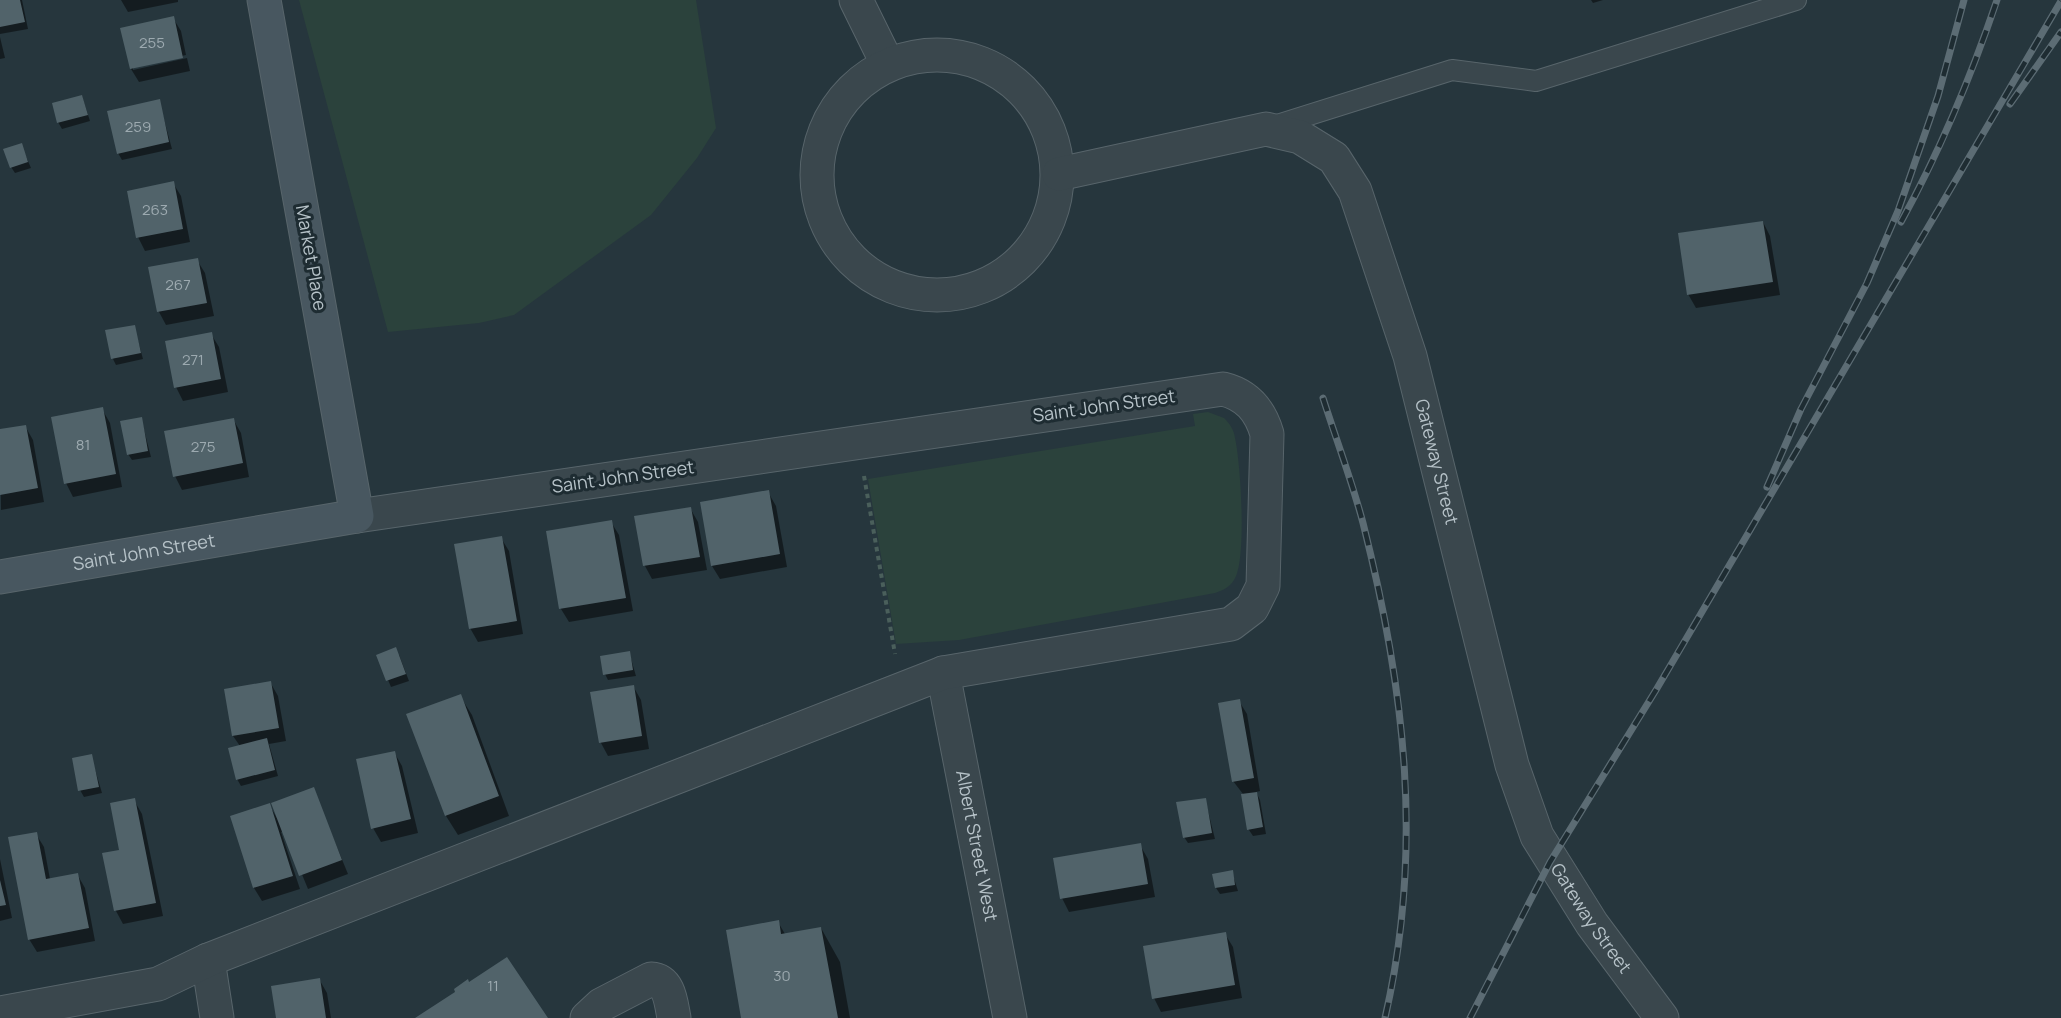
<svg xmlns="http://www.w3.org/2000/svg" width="2061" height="1018" font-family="Manrope,sans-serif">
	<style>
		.green { fill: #2b423c }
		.shadow { fill: #0007 }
		.building { fill: #51636a }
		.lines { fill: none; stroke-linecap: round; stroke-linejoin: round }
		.lane-casing { stroke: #58656b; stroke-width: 22 }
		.street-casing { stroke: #58656b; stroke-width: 35 }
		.secondary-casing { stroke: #58656b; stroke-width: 35 }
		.path { stroke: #4a5f5b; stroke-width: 4; stroke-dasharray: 4.5 4.5; stroke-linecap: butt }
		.lane { stroke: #3a474d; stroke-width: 20 }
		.street { stroke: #3a474d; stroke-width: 33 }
		.secondary { stroke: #485760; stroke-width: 33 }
		.rail-casing { stroke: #5c6c74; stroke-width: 7 }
		.rail { stroke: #1e2c32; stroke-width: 4.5; stroke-dasharray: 14; stroke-linecap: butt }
		.labels { text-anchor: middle; stroke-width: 6; stroke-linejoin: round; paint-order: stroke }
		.number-label { font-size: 15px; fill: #9daab0 }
		.street-label { font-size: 18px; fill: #b6c2c8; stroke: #1e2c32 }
	</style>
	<rect width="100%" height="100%" fill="#26363d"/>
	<path class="green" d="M299,0h397l20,128 -19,30 -46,57 -137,100 -35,8 -91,9z
		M1208,412l16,6c6,6 10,12 11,20 6,27 11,115 1,138 -4,10 -12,14 -21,17l-256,47 -63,4 -28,-165 327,-53 -2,-12z"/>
	<path class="shadow" d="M0,0h22l6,29 -28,5z
		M121,0h57v2l-50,10z
		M1591,0h12l-10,3z
		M173,18l8,13 5,24 -53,12v3l54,-12 3,13 -51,11 -8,-13z
		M0,37l5,21 -5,1z
		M82,96l8,25 -28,8 -4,-7z
		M159,101l13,48 -50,11 -4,-7z
		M21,145l10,23 -16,5 -4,-6z
		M173,183l8,13 9,46 -45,9 -7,-14z
		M1763,222l7,14 10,59 -84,13 -8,-14z
		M197,260l8,13 9,43 -48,9 -7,-13 -9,-43z
		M134,326l9,33 -27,6 -3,-6z
		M211,334l8,13 9,45 -45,9 -7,-14z
		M102,409l8,14 12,64 -49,10 -7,-14z
		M141,418l10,39 -19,3 -4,-6z
		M233,419l8,14 8,44 -67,13 -7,-14z
		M25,426l8,14 11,62 -43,8 -1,-79z
		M768,492l8,14 11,61 -67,12 -8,-13z
		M690,508l8,14 9,48 -55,9 -7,-13 -9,-49z
		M611,522l8,13 14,76 -64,11 -8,-13 -13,-76z
		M501,538l8,13 14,83 -45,8 -8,-14z
		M629,652l7,24 -28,4 -3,-6z
		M399,655l10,26 -18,6 -13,-31z
		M270,682l8,14 8,45 -17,3 9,32 -37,10 -4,-7 3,-33 -7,-10z
		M633,686l8,14 8,49 -41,7 -7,-13 -9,-50z
		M460,696l12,19 37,101 -51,19 -12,-19 -38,-101z
		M1239,701l8,13 13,77 -4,1 4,8 6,34 -13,2 -4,-6 -6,-36 -10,-13z
		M394,752l8,14 16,67 -37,9 -8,-14z
		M91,756l11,37 -18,4 -4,-7z
		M313,789l35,85 -40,15 -24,-58 -3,1 19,57 -38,12 -8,-13 -22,-71 37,-12 8,13z
		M1205,799l10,40 -27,4 -4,-6z
		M134,800l8,14 21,102 -40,8 -7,-13 5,-60z
		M36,834l8,13 6,32 27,-5 8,14 10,53 -58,11 -8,-13z
		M1140,845l8,14 7,38 -86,15 -7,-14z
		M0,859l12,59 -12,3z
		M1232,872l6,19 -18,3 -4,-6z
		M778,922l7,12 36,-6 19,34 10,56h-107z
		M1225,934l8,13 9,51 -81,14 -7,-14z
		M319,979l8,14 4,25h-54z"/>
	<path class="building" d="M0,0h20l5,22 -25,5z
		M174,16l9,42 -53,11 -10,-41z
		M82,95l6,20 -31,8 -5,-20z
		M160,99l9,43 -52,12 -10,-43z
		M22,143l6,19 -18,6 -7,-19z
		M174,181l9,48 -47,9 -9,-47z
		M1763,221l10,61 -86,13 -9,-62z
		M198,258l9,45 -50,9 -9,-45z
		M135,325l6,28 -30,6 -6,-29z
		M212,332l9,47 -47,9 -9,-47z
		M103,407l13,67 -52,10 -13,-67z
		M142,417l6,34 -21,4 -7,-34z
		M234,418l9,45 -70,14 -9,-46z
		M26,425l12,63 -38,7v-66z
		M769,490l11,64 -69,12 -11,-64z
		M691,507l9,50 -57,9 -9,-50z
		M612,520l14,78 -67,11 -13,-78z
		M502,536l15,85 -48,8 -15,-85z
		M396,647l10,27 -20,7 -10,-26z
		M630,651l3,19 -30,5 -3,-19z
		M271,681l8,47 -47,8 -8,-47z
		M634,685l8,51 -43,7 -9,-51z
		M461,694l38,102 -54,20 -39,-102z
		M1240,699l14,79 -22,4 -14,-79z
		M267,738l8,32 -39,10 -8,-32z
		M395,751l16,68 -40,10 -15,-70z
		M92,754l7,33 -21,4 -6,-33z
		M314,787l28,73 -43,16 -28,-73z
		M1257,792l6,35 -16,3 -6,-36z
		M135,798l21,105 -42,8 -12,-58 17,-3 -9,-47z
		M1206,798l6,35 -29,5 -7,-36z
		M270,803l23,73 -40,12 -23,-72z
		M37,832l9,47 32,-6 11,55 -61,12 -20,-103z
		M1141,843l7,41 -88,15 -7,-41z
		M1233,870l2,15 -20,3 -3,-14z
		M0,880l6,25 -6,1z
		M779,920l2,14 40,-7 17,91h-97l-15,-88z
		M1226,932l9,53 -83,14 -9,-53z
		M507,957l41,61h-133l40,-26 -1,-3 14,-10 1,3z
		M320,978l6,40h-50l-5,-32z"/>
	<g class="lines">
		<g class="lane-casing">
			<path id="lane" d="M1271,127l181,-57 84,11 260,-81"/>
		</g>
		<g class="street-casing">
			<g id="street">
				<path d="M856,0l31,63"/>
				<circle cx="937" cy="175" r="120"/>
				<path id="s1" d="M1059,174l207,-45 34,8 34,21 21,33 55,165 102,409 25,71 55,88 70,94"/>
				<path id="s2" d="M943,673l67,345"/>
				<path d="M208,960l9,58"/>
				<path d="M0,1013l158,-29 50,-24 735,-287 288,-49 21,-16 11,-22 4,-152c-7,-24 -20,-39 -44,-45l-866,127"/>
				<path d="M587,1018l14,-13 50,-26c19,1 20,24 23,39"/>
			</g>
		</g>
		<g class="secondary-casing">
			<g id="secondary">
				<path id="s3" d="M0,577l357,-61 -93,-516"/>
			</g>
		</g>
		<path class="path" d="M864,476l31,178"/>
		<use href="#lane" class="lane"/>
		<use href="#street" class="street"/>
		<use href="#secondary" class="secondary"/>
		<g class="rail-casing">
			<path id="rail" d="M2010,104l51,-72
				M1901,222c39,-71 70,-145 96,-222
				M1323,398c13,41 29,83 40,125 42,166 61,326 22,495
				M1767,487l34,-78 66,-126 31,-72 40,-115 26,-96
				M1470,1018l80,-156 106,-172 405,-689"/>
		</g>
		<use href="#rail" class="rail"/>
	</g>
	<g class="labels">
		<g class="number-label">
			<text x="152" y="48">255</text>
			<text x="138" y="132">259</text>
			<text x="155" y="215">263</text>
			<text x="178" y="290">267</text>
			<text x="193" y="365">271</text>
			<text x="83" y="450">81</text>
			<text x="203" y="452">275</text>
			<text x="782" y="981">30</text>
			<text x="493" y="991">11</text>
		</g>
		<g class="street-label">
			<text transform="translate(311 258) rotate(80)" y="6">Market Place</text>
			<text transform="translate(1104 406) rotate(-8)" y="6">Saint John Street</text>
			<text dy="6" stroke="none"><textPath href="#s1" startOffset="609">Gateway Street</textPath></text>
			<text transform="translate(623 477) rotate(-8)" y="6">Saint John Street</text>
			<text dy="6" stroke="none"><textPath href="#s3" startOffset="146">Saint John Street</textPath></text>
			<text dy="6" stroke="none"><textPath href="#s2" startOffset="176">Albert Street West</textPath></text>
			<text dy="6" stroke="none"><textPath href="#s1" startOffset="1095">Gateway Street</textPath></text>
		</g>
	</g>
</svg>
